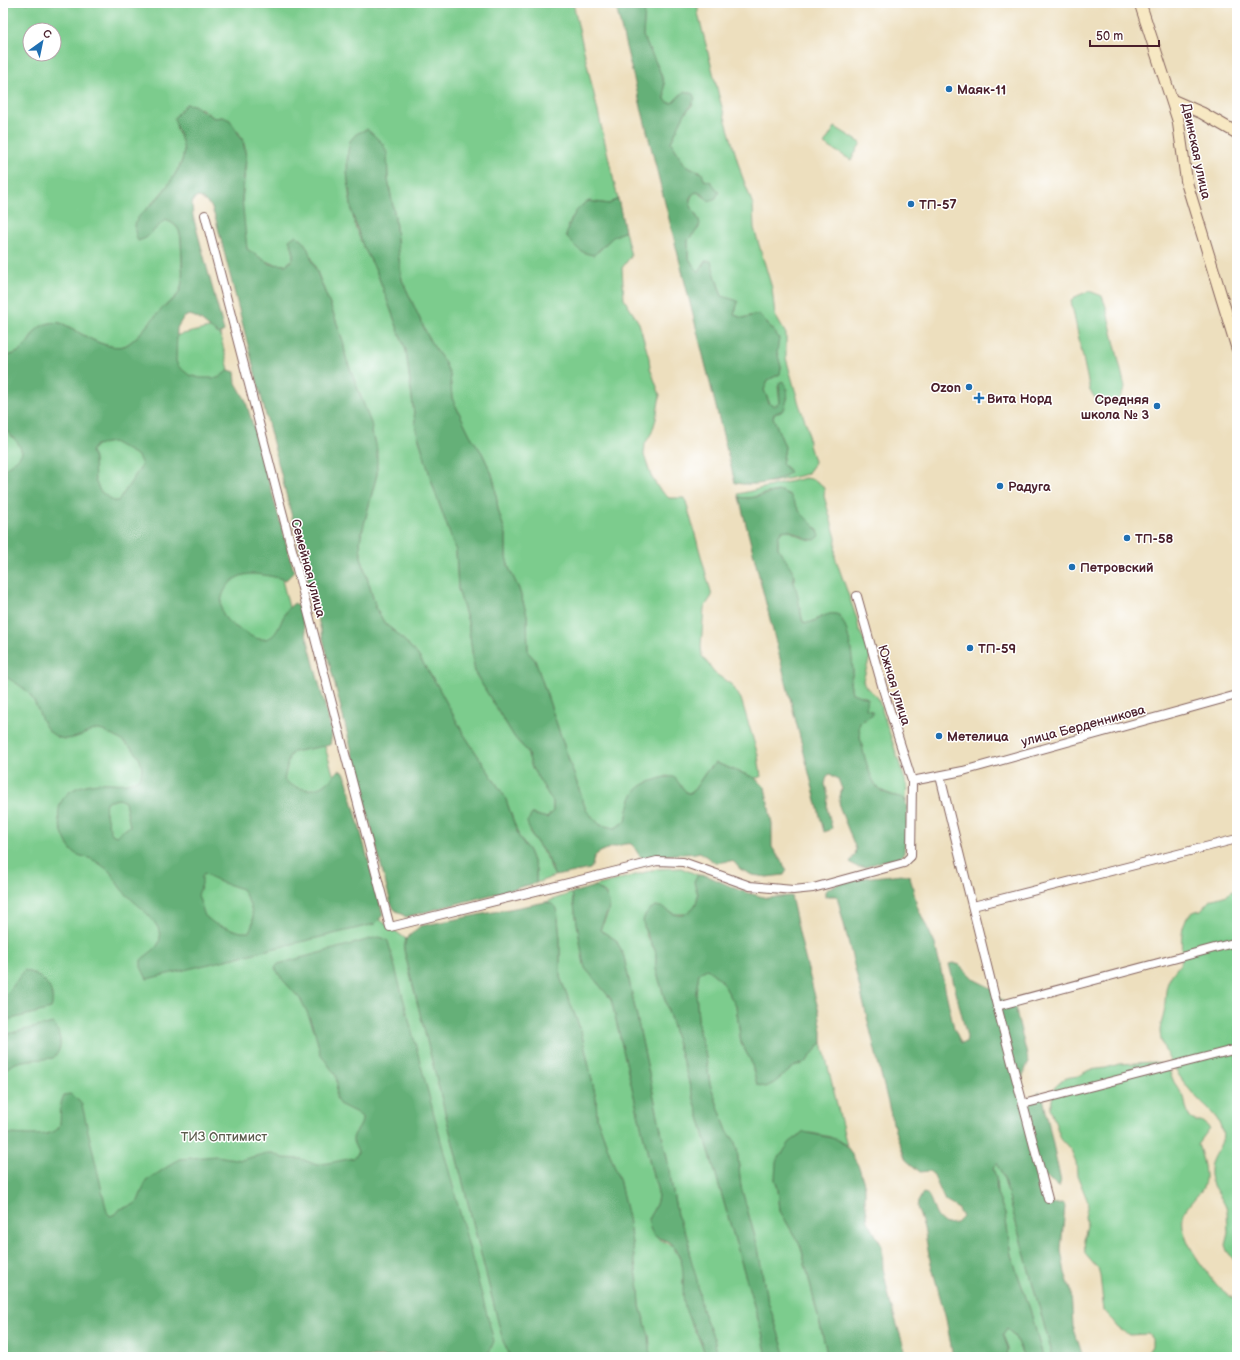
<svg xmlns="http://www.w3.org/2000/svg" width="1240" height="1360" font-family="'Balsamiq Sans',sans-serif">
	<style>
		.green { fill: #7ccc8d; stroke: #63765c; fill-rule: evenodd }
		.forest { fill: #65b078; stroke: #586852; fill-rule: evenodd }
		.lines { fill: none; stroke-linecap: round; stroke-linejoin: round }
		.street-casing { stroke: #83625e; stroke-width: 10 }
		.secondary-casing { stroke: #83625e; stroke-width: 13 }
		.street { stroke: #fff; stroke-width: 8 }
		.secondary { stroke: #f7e8c3; stroke-width: 11 }
		.poi-dot { fill: #1f6fb2; stroke: #fff; stroke-width: 1.5 }
		.labels { text-anchor: middle; stroke-width: 3; stroke-linejoin: round; paint-order: stroke }
		.poi-label { font-size: 13px; font-weight: bold; fill: #4a1f2b; stroke: #fff; text-anchor: start }
		.street-label { font-size: 13px; fill: #4a1f2b; stroke: #fff }
		.park-label { font-size: 13px; fill: #5c5c4d; stroke: #fff }
	</style>
	<rect width="100%" height="100%" fill="#fff"/>
	<filter id="ink" filterUnits="userSpaceOnUse"><feTurbulence type="fractalNoise" baseFrequency=".025" numOctaves="2"/><feDisplacementMap in="SourceGraphic" scale="8" xChannelSelector="R" yChannelSelector="G"/><feConvolveMatrix kernelMatrix="1 2 1 2 8 2 1 2 1" color-interpolation-filters="sRGB"/></filter>
	<filter id="wash" filterUnits="userSpaceOnUse"><feTurbulence type="fractalNoise" baseFrequency=".012" numOctaves="4" result="noise"/><feDisplacementMap in="SourceGraphic" scale="16" xChannelSelector="R" yChannelSelector="G"/><feGaussianBlur stdDeviation="0.9" result="paint"/><feColorMatrix in="noise" values="0 0 0 0 0 0 0 0 0 0 0 0 0 0 0 0 0 1.4 0 .05"/><feComposite in="paint" operator="in"/></filter>
	<g filter="url(#wash)">
		<rect width="100%" height="100%" fill="#eddfbe"/>
		<path class="green" d="M3,3h570l45,196 -9,5c-20,-3 -23,-5 -36,13l25,35 15,-15 12,-6 6,25 -9,12 2,31 15,24 10,35 1,10 10,27 -4,24 -4,13 -7,12 -1,11 7,21 8,13 10,9h16l27,98 -8,12 -3,38 1,10 14,18 16,11 9,14 17,56 3,22 -6,1 -39,-15 -8,6 -16,24h-5l-19,-17c-29,9 -36,15 -42,45l-11,7 -15,-3 -14,-15 -51,-150 -7,-8 -1,-37 -8,-26 -10,-21 -3,-11v-23l-8,-24 -3,-24 -3,-12 -10,-21 -12,-18 -18,-37 -2,-23 -5,-12 -15,-22 -28,-61 -4,-28 -3,-35 -7,-37 -1,-27 -37,-12 -3,20 2,33 6,32 8,20 13,24 30,81 10,78 19,63 21,59 2,38 10,33 7,51 40,65 12,13 5,17 21,34v9l-6,7 -15,-4 -3,17 20,30 2,8 4,7 -19,7v-14l-7,-18 -10,-14 -14,-40 -42,-64 -26,-48 -20,-31 -19,-20 -13,-10 -9,-16 -15,-51 -1,-17 17,-66 -2,-34 -4,-6v-8l-25,-68 -3,-17 -9,-26 -23,-59 -18,-7v10l-7,6c-15,1 -27,-7 -39,-16 -3,-12 -6,-45 -4,-58 3,-32 10,-52 -20,-74l-9,1 -13,-10 -25,20c3,6 7,14 8,21 1,16 -22,46 -34,56l8,21 7,-6c20,6 15,20 17,37 0,13 3,31 -7,41 -5,4 -10,7 -14,12 -8,8 -27,33 -37,36 -16,4 -38,-9 -51,-17 -8,-4 -13,-8 -22,-6 -19,4 -17,15 -29,26 -5,5 -12,6 -19,8zM30,30h24v24h-24z
			M641,3h57v10l22,87 21,73 12,32 1,23 18,60 3,27 11,19v24l13,46 9,25 1,16 5,16 -1,5 -6,8 -33,8h-6l16,-5 5,-7 -7,-6 3,-17 -12,-30 1,-3 7,-2 7,-15 -10,-11 2,17 -2,3h-7l-7,-16 4,-10 12,-6 1,-7 -4,-15v-17l-9,-11 -15,-9 -10,3 -9,-3 3,-10 -15,-9 -7,-21 -9,-14 -7,10h-3l-8,-14v-17l11,-12v-8l-10,-17 4,-10 4,-1 9,6 5,-16 -7,-2 -5,-9 -14,-6 -14,-23 13,-27 9,-11 -12,-10 -9,9h-5l-2,-4 -1,-16 -5,-14 -16,-32 1,-18z
			M835,127l26,16 -10,17 -27,-16z
			M1089,291l13,5 4,11 19,80c-5,15 -11,15 -26,16l-9,-12 -19,-90 6,-5z
			M218,326l102,404 55,186 31,23 -2,11 99,391 9,16h-509v-982z
			M805,478c10,1 22,6 19,18l12,42 -1,19 22,62 2,11 8,16 3,11 -7,23c2,10 10,11 15,18l29,88 -1,16 -1,-3c-9,-3 -18,-5 -26,-10 -10,-7 -20,-50 -20,-63l1,-4 6,-3 3,-8 -3,-2 -1,-13 -10,-1 -3,-2 -2,-11 3,-9 -3,-29 -5,-18 -6,-11 -18,2 -11,6 -7,-1 -9,-40v-7l-16,-27v-11l4,-6 6,-1 15,8 9,2 7,-8c-5,-8 -14,-13 -19,-20 -15,-21 -12,-25 -40,-17 -7,2 -14,5 -21,2l-1,-3z
			M681,868l17,7 -4,7 4,13 -2,9 -4,7 -6,3h-11l-19,-8 -13,14 3,15 10,17v17l106,364 5,24h-49l-4,-18 -12,-29 -13,-58v-12l-12,-25 -10,-57 -43,-201 -8,-17 -16,-10 8,-17 -2,-19 -11,-8 62,-17z
			M1237,888v376l-10,-13 -2,-6 3,-12 -1,-23c-5,-15 -19,-24 -17,-41 1,-16 18,-25 11,-42 -4,-12 -15,-19 -23,-28 -14,-14 -38,-48 -38,-68 0,-6 3,-12 4,-18 2,-11 0,-25 6,-35 3,-7 12,-13 12,-21 -1,-17 -3,-45 19,-47l9,-10 17,-5z
			M572,893l13,75 26,31 42,177c8,20 6,25 -5,43l10,20 15,7 8,15 3,8 -1,15 6,35 12,24 5,14h-55l-2,-21 -9,-30 -1,-17 -11,-71 -9,-39 -22,-61 -1,-20 -15,-67 -21,-54v-38l-3,-30 -5,-5 -6,-2z
			M707,969l14,11 15,26 5,37 10,18 4,16 18,6 22,-17 10,-3 17,-21 25,104 -17,-9 -19,-4 -12,2 -12,12 -12,32 3,10 2,22 21,36 27,110h-42l-20,-62 -8,-47 -17,-61 -4,-38 -3,-9 -7,-9 -17,-47 -5,-32 -6,-20 -3,-40 3,-19z
			M1155,1062l11,4 3,4 5,12 10,15 2,10 4,11 5,3h6l9,7 -12,16c4,13 12,35 3,47 -6,7 -13,14 -17,22 -8,22 20,55 32,71 6,7 15,12 21,18v55h-92l7,-11v-7l-4,-5 -19,1 -11,-7 -14,-17 -4,-35 -2,-7 -13,-15 -1,-15 3,-14 -2,-8 3,-15 -11,-27 -1,-13 -5,-12 -10,-11 -11,-31 5,-21 10,-9 13,-2 11,-6 17,-2 13,-4z
			M996,1162l7,14 50,181h-10l-13,-48 -19,-54 -6,-41 -8,-20 -1,-17 -3,-8z
			M1007,1329l7,6 9,20 3,2h-19l1,-9 -5,-13z"/>
		<path class="forest" d="M615,3h26l4,5 -2,28 16,33 5,14 1,16 2,3 5,1 13,-12 8,3 2,5 -11,16 -13,27 14,23 17,8 2,7 7,2 8,10 -3,6 -7,3 -6,-6 -6,-3c-17,6 1,22 3,32l-3,6 -9,10v17l9,14h3l5,-10h6l7,24 4,11 13,4 3,2 -4,13 9,3 16,-4 20,24 -2,14 4,15 -1,7 -12,6 -4,10 5,13 5,3 6,-3 -1,-20 3,-2c9,9 5,19 2,29l-10,4 -1,3 12,30 -3,17 8,8c-13,12 -38,14 -55,11z
			M186,104l8,1 20,13 9,-1 7,3 13,21 3,16 -4,41 5,51 23,15 16,1 7,-6v-10l-4,-9 7,-5 7,6 4,6 27,68 9,26 3,17 26,68 -1,8 4,6 2,10v24l-17,66 1,17 15,51 9,16 13,10 19,20 20,31 26,48 42,64 14,40 10,14 7,18v14l-130,34 -11,-7 -4,-6 -175,-684 -5,-14 -11,-9 -6,1 -2,7 1,11 31,115 -5,3c-11,-6 -18,-17 -30,-19l-6,3 -6,10 -1,33 2,5 11,9 11,3h18l11,-8 6,2 1,11 9,16 11,36 38,137 -8,8c-10,-3 -32,-8 -42,-5 -18,4 -30,28 -18,44 4,5 11,9 17,12 7,5 14,9 22,8 17,-2 15,-29 30,-36l4,4 33,126 -2,12 -37,7 -4,5 -5,23c13,11 34,14 47,-1 4,-3 3,-6 8,-9l6,4 38,141 -8,9 -228,55 -6,-12v-7c7,-7 18,-11 19,-22 2,-17 -29,-37 -39,-49 -4,-5 -6,-12 -11,-17 -4,-4 -10,-8 -15,-11 -9,-6 -20,-3 -26,-14 -20,-36 -12,-61 31,-64 10,-1 21,2 31,-1 15,-3 12,-19 5,-29 -5,-8 -32,-25 -41,-23 -11,3 -24,12 -35,8 -20,-7 -19,-29 -30,-43 -7,-9 -18,-14 -27,-20v-203c6,-9 15,-10 19,-20l-4,-9 -15,-16v-70c7,-2 14,-3 19,-8 12,-11 10,-22 28,-26 10,-2 15,2 23,6 13,8 35,21 51,17 10,-3 29,-28 37,-36 4,-5 9,-8 14,-12 10,-10 7,-28 7,-41 -2,-17 3,-31 -17,-37l-19,18 -8,3c-10,-24 6,-27 19,-42 8,-9 24,-31 26,-42 3,-13 -6,-26 -9,-39zM113,442l25,14 4,9 -21,32 -3,4h-5l-13,-10 -5,-11 -1,-21 -3,-8 5,-6zM119,799l6,3 5,24 -14,10 -4,-2c-4,-9 -8,-23 -6,-32zM204,873l16,9 22,7c7,12 16,30 7,43h-8l-26,-8 -10,-8 -7,-21 4,-11v-8z
			M367,129l16,15 4,9 1,27 7,37 3,35 4,28 28,61 15,22 5,12 2,23 18,37 12,18 10,21 3,12 3,24 8,24v23l3,11 10,21 8,26 1,37 7,8 51,150 14,15 15,3 11,-7c4,-22 5,-34 29,-41 6,-2 12,-4 19,-3l13,16h5l16,-24 8,-6 39,15 10,9 7,37v23l15,23 -3,5 -17,2 -15,-2 -12,-6 -6,-7 -4,-1 -15,2 -15,-11c-11,3 -21,1 -32,3 -9,1 -16,4 -26,3 -5,-3 -6,-11 -11,-14 -6,-2 -32,7 -35,11 -4,4 -2,10 -6,14l-35,7c-3,-5 -4,-12 -7,-18 -8,-12 -18,-22 -21,-36l5,-8 15,4 6,-7v-9l-21,-34 -5,-17 -12,-13 -40,-65 -7,-51 -10,-33 -2,-38 -21,-59 -19,-63 -10,-78 -30,-81 -13,-24 -11,-33 -5,-41 1,-21 2,-10 6,-7z
			M618,199l7,32 -12,6 -19,18c-14,-1 -21,-10 -28,-20 3,-13 10,-29 23,-34l20,3z
			M781,491l9,4 10,17 17,17 3,7 -5,4c-12,1 -22,-13 -33,-9l-4,6v11l15,23 1,11 3,10 5,27 1,3c12,4 21,-11 33,-8 12,3 17,46 17,58 0,3 -3,5 -3,9 0,3 1,8 2,12l16,5 -2,11 6,2 1,3 -13,8 -1,4c0,13 10,54 20,63 4,4 17,8 23,8 11,8 2,43 2,56l-4,5 -18,3 -16,6h-9l-7,-5 5,-7 1,-6 -16,-40 -1,-9 3,-11 -4,-10 -8,-5 -3,2 -2,8 3,12 -1,12 5,20 -2,2 -6,2 -85,-335c13,4 29,-5 42,-6z
			M901,874l9,2 7,30 18,38 19,84 7,15 5,-1 1,-5 -18,-73 4,-1 7,2 15,15 16,8 16,18 8,1 14,56c-9,13 -8,23 -4,38l4,-1 11,-8 3,5 18,85 -2,5 -14,-11 -6,10c3,7 9,11 13,18l10,-1 3,3 -4,43 4,24 6,17 2,36 10,31h-30l-50,-181 -7,-13 -3,6 3,8 1,17 8,20 6,41 19,54 13,48h-17l-3,-2 -9,-20 -7,-6 -4,6 5,13 -1,9h-54l-7,-38 -17,-63 -5,-28 -7,-21 1,-5 5,-9 4,1c9,12 4,21 19,30l10,-1 6,-6 -5,-9 -12,-7 -12,-27 -4,-3 -9,1 -14,-12 -11,-29 -58,-235h-12v-5c17,-14 55,-14 76,-17z
			M698,875l10,1 33,15 26,7 24,-2 13,58 15,58 3,19v11l-17,21 -10,3 -21,17 -8,4 -9,-2 -6,-24 -10,-18 -5,-37 -15,-26 -14,-11 -8,4 -3,19 3,40 6,20 5,32 17,47 7,9 3,9 4,38 17,61 8,47 20,62h-19l-5,-24 -106,-364c-1,-6 1,-13 -1,-19 -8,-16 -22,-34 1,-44 8,1 12,5 18,8 13,5 24,-8 24,-20 -1,-4 -3,-8 -4,-12z
			M595,886c24,17 12,22 5,44l16,10 8,17 43,201 10,57 12,25v12l8,28 5,30 12,29 4,18h-12c-2,-5 -3,-10 -5,-15 -5,-13 -15,-25 -17,-39 -3,-20 4,-40 -11,-57 -11,-12 -21,-1 -25,-27 11,-18 13,-23 5,-43l-42,-177 -26,-31 -2,-8 -11,-67z
			M546,902l6,2 5,5 3,30v38l21,54 15,67 1,20 22,61 9,39 11,71 1,17 9,30 2,21 -141,-1 -7,-15 -99,-391 2,-11 14,-13z
			M378,937l5,1 5,3 106,400 -4,10 -10,6h-477v-223c13,-1 56,7 57,-11 1,-11 -1,-18 4,-28l6,-1 9,7 3,4 25,107 3,4 6,-2 4,-5 13,-4 5,-4 8,-20 33,-22 38,-3 24,4 26,-7h6l10,5 18,1 16,6 37,-7 4,-5c-1,-4 -4,-8 -5,-12 -1,-9 10,-13 9,-24l-5,-4 -18,-9 -3,-7 1,-14 -1,-7 -16,-23 -5,-21 -8,-20 -6,-12 -19,-21 -7,-11 3,-4z
			M24,970c19,6 33,18 27,39l-48,12v-24l8,-8z
			M53,1023c8,10 11,27 0,35 -18,3 -39,-1 -50,15v-38z
			M804,1132l32,7 11,7 12,21 6,20v13l3,21 14,25 1,22 7,34 17,55h-79l-27,-110 -21,-36 -2,-22 -3,-10 1,-17 14,-20z"/>
	</g>
	<g filter="url(#ink)">
		<g class="lines">
			<g class="street-casing">
				<path id="street" d="M205,215l185,712 267,-66 26,1 67,24 43,4 20,-2 91,-25 7,-7 1,-75 -29,-92 -26,-93
					M940,776l57,230 51,193
					M912,781l51,-10 274,-76
					M973,906l264,-67
					M997,1006l240,-64
					M1023,1104l214,-55"/>
			</g>
			<g class="secondary-casing">
				<path id="secondary" d="M1140,3l38,117 9,64 50,164
					M1172,100l30,13 35,20"/>
			</g>
			<use href="#street" class="street"/>
			<use href="#secondary" class="secondary"/>
		</g>
	</g>
	<g class="poi-dot">
		<circle cx="949" cy="89" r="4"/>
		<circle cx="911" cy="204" r="4"/>
		<circle cx="969" cy="387" r="4"/>
		<path d="M977 392h4v4h4v4h-4v4h-4v-4h-4v-4h4z"/>
		<circle cx="1157" cy="406" r="4"/>
		<circle cx="1000" cy="486" r="4"/>
		<circle cx="1127" cy="538" r="4"/>
		<circle cx="1072" cy="567" r="4"/>
		<circle cx="970" cy="648" r="4"/>
		<circle cx="939" cy="736" r="4"/>
	</g>
	<g class="labels">
		<g class="poi-label">
			<text x="957" y="94">Маяк-11</text>
			<text x="919" y="209">ТП-57</text>
			<text x="961" y="392" text-anchor="end">Ozon</text>
			<text x="987" y="403">Вита Норд</text>
			<text x="1149" y="404" text-anchor="end">Средняя<tspan x="1149" dy="15">школа № 3</tspan></text>
			<text x="1008" y="491">Радуга</text>
			<text x="1135" y="543">ТП-58</text>
			<text x="1080" y="572">Петровский</text>
			<text x="978" y="653">ТП-59</text>
			<text x="947" y="741">Метелица</text>
		</g>
		<g class="street-label">
			<text transform="translate(1197 151) rotate(78)" y="5">Двинская улица</text>
			<text transform="translate(309 568) rotate(75)" y="5">Семейная улица</text>
			<text transform="translate(895 685) rotate(73)" y="5">Южная улица</text>
			<text transform="translate(1083 725) rotate(-15)" y="5">улица Берденникова</text>
		</g>
		<g class="park-label">
			<text x="224" y="1141">ТИЗ Оптимист</text>
		</g>
	</g>
	<rect width="1240" height="1360" fill="none" stroke="#fff" stroke-width="16"/>
	<g transform="translate(42 42) rotate(33)"><circle r="19" fill="#ffffff" stroke="#b7a5aa"/>
	<path d="M0-3L7 15L0 10L-7 15Z" fill="#1f6fb2"/>
	<text y="-6" font-size="11" font-weight="bold" text-anchor="middle" fill="#4a1f2b">С</text>
	</g>
	<path d="M1090 40v6h69v-6" fill="none" stroke="#4a1f2b" stroke-width="2"/>
	<text x="1096" y="40" font-size="12" fill="#4a1f2b" stroke="#ffffff" stroke-width="3" paint-order="stroke">50 m</text>
</svg>
